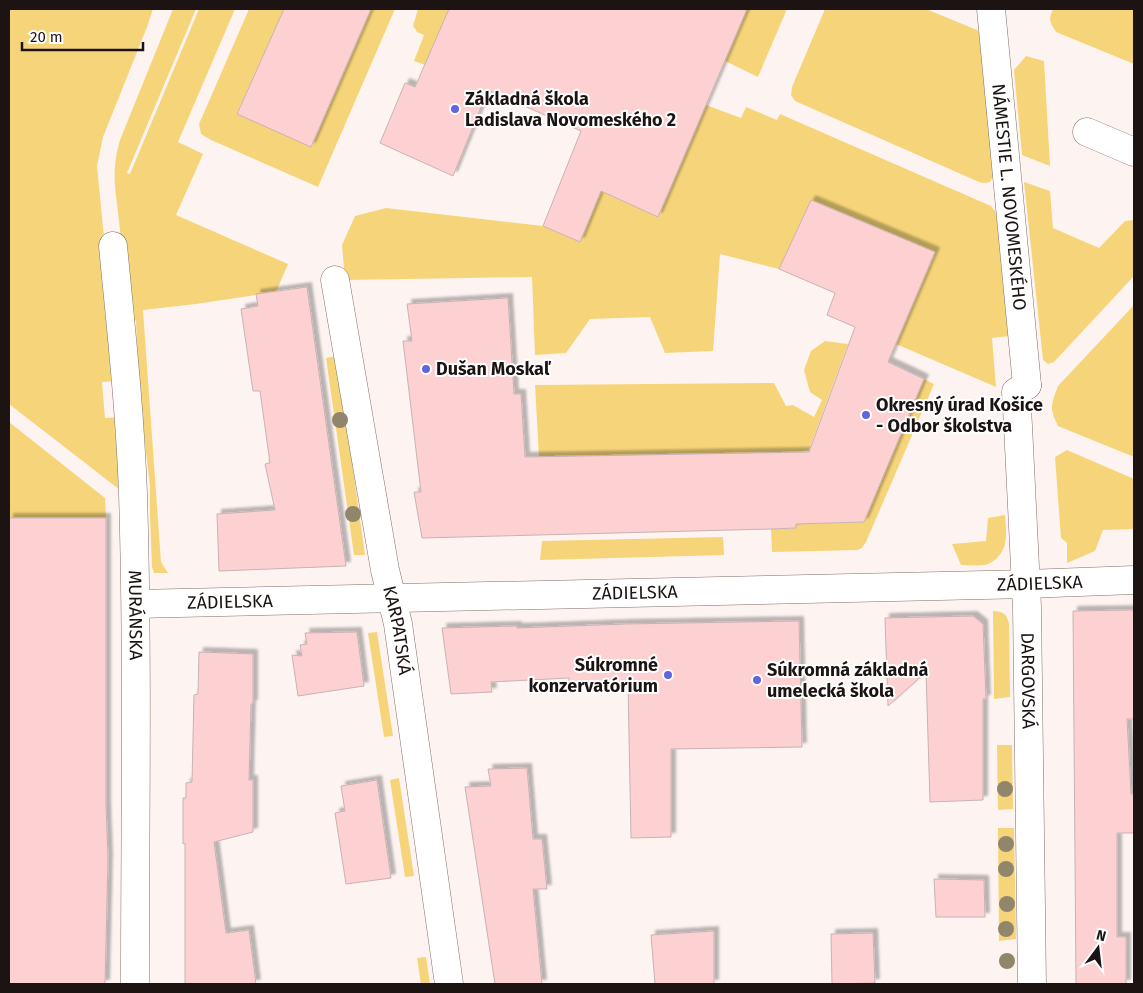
<svg xmlns="http://www.w3.org/2000/svg" width="1143" height="993" font-family="'Fira Sans',sans-serif">
	<style>
		.green { fill: #f6d57a }
		.building { fill: #fdd0d1; stroke: #c8b2b3; filter: url(#shadow) }
		.lines { fill: none; stroke-linecap: round; stroke-linejoin: round }
		.pedestrian-casing { stroke: #827069; stroke-width: 29 }
		.minor-casing { stroke: #827069; stroke-width: 29 }
		.pedestrian { stroke: #fff; stroke-width: 28 }
		.minor { stroke: #fff; stroke-width: 28 }
		.tree { fill: #91856c }
		.poi-dot { fill: #6066de; stroke: #fff; stroke-width: 2 }
		.labels { text-anchor: middle; stroke-width: 4; stroke-linejoin: round; paint-order: stroke }
		.poi-label { font-size: 18px; font-weight: bold; fill: #1b1412; stroke: #fff; text-anchor: start }
		.street-label { font-size: 18px; fill: #1b1412; stroke: #fff }
	</style>
	<defs>
		<filter id="shadow"><feDropShadow dx="4.5" dy="-4.5" stdDeviation="1" flood-color="#0004"/></filter>
	</defs>
	<rect width="100%" height="100%" fill="#fdf4f1"/>
	<path class="green" d="M9,9h144l-6,18 -44,110 -6,29 21,215 -16,1 3,36 16,-1 -1,73 -111,-86z
		M173,9h23l-69,164 3,1 69,-165h36l-57,133 25,12 -27,61 112,49 -12,28 -80,12 -53,6 18,252 7,11h-14l-2,-6 -2,-51v-30l-11,-94 -3,-71 -6,-5 -15,-129c-1,-17 0,-30 5,-47z
		M249,9h35l-47,104 74,34 60,-138h24l-77,178 -107,-47 -10,-6 -2,-10z
		M418,9h31l-24,56 -11,-4 10,-26 -7,-3 -4,-6z
		M747,9h40l-29,68 -33,-16z
		M825,9h101l51,21 2,3 16,141 -5,8 -6,1 -5,-1 -184,-81 -4,-6 1,-8z
		M1053,9h81v55l-78,-32c-6,-10 -8,-12 -3,-23z
		M1026,56l18,5 6,105 -28,-11 -8,-85z
		M706,105l35,13 5,-11 31,13 3,-6 211,92 7,9 12,121 -18,2 4,49 -100,-43 39,-92 -124,-52 -32,69 -59,-15 -7,97 -48,2 -15,-36 -60,2 -24,34 -31,2 -3,-78 -187,3 -3,-35 13,-29 31,-8 157,18 37,16 21,-51 57,26z
		M1024,182l26,9 3,37 46,20 26,-27 9,-1v56l-80,86 -6,2 -5,-4z
		M1134,305v152l-76,-31c-9,-18 -7,-21 0,-40z
		M825,341l23,3 -39,106 -14,3 -256,4 -4,-72 239,-2 12,23 7,-1 21,12 8,-17 -12,-8 -6,-22 7,-19z
		M337,356l28,199h-11l-28,-197z
		M924,379l10,5 -68,158 -4,6 -5,2 -85,2 -1,-23 25,-1v-4l68,-2z
		M9,422l96,76 1,20h-97z
		M1067,450l67,29v50l-31,1 -8,21 -28,12v-20l-6,-5 -6,-81z
		M1005,515c1,15 4,30 -7,42 -3,3 -8,7 -13,8 -8,1 -16,0 -24,0l-9,-21 34,-3 2,-23z
		M723,537l1,18 -184,5 2,-19z
		M993,611c10,0 14,3 16,13l1,73 -16,2z
		M377,632l16,104 -9,1 -16,-104z
		M997,745h15l1,64 -15,1z
		M399,778l15,98 -9,1 -15,-97z
		M998,828h16l2,111 -17,2z
		M426,957l4,27h-9l-4,-26z"/>
	<path class="building" d="M284,9h87l-60,138 -74,-33z
		M449,9h298l-89,208 -57,-26 -21,51 -37,-16 38,-95 -93,-41 -35,86 -73,-33 25,-60 10,4z
		M811,200l124,52 -47,110 36,17 -60,143 -68,2v4l-25,1 -349,9 -8,-46h7l-18,-151h9l-5,-37 101,-6 6,96h7l4,63 284,-5 46,-125 -28,-12 8,-22 -56,-24z
		M307,287l39,279 -127,5 -2,-57 58,-4 -10,-46 5,-1 -10,-72h-7l-12,-82 17,-3 -2,-12z
		M9,518h97v288l2,52 -3,126h-96z
		M1134,610v109h-7l4,75h3v39h-17v104h9v47h-50l-3,-373z
		M973,616l10,8 3,75h-3v101l-53,2 -4,-130 -38,34 -3,-88z
		M799,621l3,126 -131,2v88l-40,1 -3,-155 -59,3v-8l-78,4 1,10 -41,2 -9,-66 75,-2v2l109,-4z
		M357,632l7,54 -66,10 -6,-41 10,1 -2,-11 7,-1 -2,-11z
		M199,652l54,2v50h-2l-2,76h4v52l-39,10 12,91 23,-3 7,54h-71v-141l-2,1v-46h3v-15l6,-1 2,-87 4,-1z
		M527,768l6,71h9l5,50h-14l9,95h-47l-30,-197 26,-1 -3,-17z
		M377,780l14,98 -45,6 -11,-71 10,-2 -4,-25z
		M934,879l50,1 1,37h-49z
		M714,931v53h-59l-4,-49z
		M873,933l2,50 -43,1 -1,-50z"/>
	<g class="lines">
		<g class="pedestrian-casing">
			<g id="pedestrian">
				<path id="s1" d="M991,9l36,376"/>
			</g>
		</g>
		<g class="minor-casing">
			<g id="minor">
				<path d="M1087,132l47,20"/>
				<path id="s2" d="M113,246c8,83 17,165 20,248 5,164 2,327 2,490"/>
				<path id="s3" d="M335,280l50,290 13,54 51,360"/>
				<path id="s4" d="M1027,385l-11,7 2,34 9,181 5,377"/>
				<path id="s5" d="M136,604l890,-20 108,-4"/>
			</g>
		</g>
		<use href="#pedestrian" class="pedestrian"/>
		<use href="#minor" class="minor"/>
	</g>
	<g class="tree">
		<circle cx="340" cy="420" r="8"/>
		<circle cx="353" cy="514" r="8"/>
		<circle cx="1005" cy="789" r="8"/>
		<circle cx="1006" cy="844" r="8"/>
		<circle cx="1006" cy="869" r="8"/>
		<circle cx="1007" cy="904" r="8"/>
		<circle cx="1006" cy="929" r="8"/>
		<circle cx="1007" cy="961" r="8"/>
	</g>
	<g class="poi-dot">
		<circle cx="455" cy="109" r="5"/>
		<circle cx="426" cy="369" r="5"/>
		<circle cx="866" cy="415" r="5"/>
		<circle cx="668" cy="675" r="5"/>
		<circle cx="757" cy="680" r="5"/>
	</g>
	<g class="labels">
		<g class="poi-label">
			<text x="465" y="105">Základná škola<tspan x="465" dy="21">Ladislava Novomeského 2</tspan></text>
			<text x="436" y="375">Dušan Moskaľ</text>
			<text x="876" y="411">Okresný úrad Košice<tspan x="876" dy="21">- Odbor školstva</tspan></text>
			<text x="658" y="671" text-anchor="end">Súkromné<tspan x="658" dy="21">konzervatórium</tspan></text>
			<text x="767" y="676">Súkromná základná<tspan x="767" dy="21">umelecká škola</tspan></text>
		</g>
		<g class="street-label">
			<text dy="6" stroke="none"><textPath href="#s1" startOffset="189">NÁMESTIE L. NOVOMESKÉHO</textPath></text>
			<text dy="6" stroke="none"><textPath href="#s5" startOffset="904">ZÁDIELSKA</textPath></text>
			<text dy="6" stroke="none"><textPath href="#s5" startOffset="499">ZÁDIELSKA</textPath></text>
			<text dy="6" stroke="none"><textPath href="#s5" startOffset="94">ZÁDIELSKA</textPath></text>
			<text dy="6" stroke="none"><textPath href="#s2" startOffset="370">MURÁNSKA</textPath></text>
			<text dy="6" stroke="none"><textPath href="#s3" startOffset="356">KARPATSKÁ</textPath></text>
			<text dy="6" stroke="none"><textPath href="#s4" startOffset="302">DARGOVSKÁ</textPath></text>
		</g>
	</g>
	<rect width="1143" height="993" fill="none" stroke="#1b1412" stroke-width="20"/>
	<g transform="translate(1098 948) rotate(15)" stroke="#ffffff" stroke-width="4" paint-order="stroke">
	<path d="M0-4L9 19L0 12L-9 19Z" fill="#1b1412"/>
	<text y="-8" font-size="14" font-weight="bold" text-anchor="middle" fill="#1b1412">N</text>
	</g>
	<path d="M22 42v8h121v-8" fill="none" stroke="#1b1412" stroke-width="2.5"/>
	<text x="30" y="42" font-size="15" fill="#1b1412" stroke="#ffffff" stroke-width="4" paint-order="stroke">20 m</text>
</svg>
